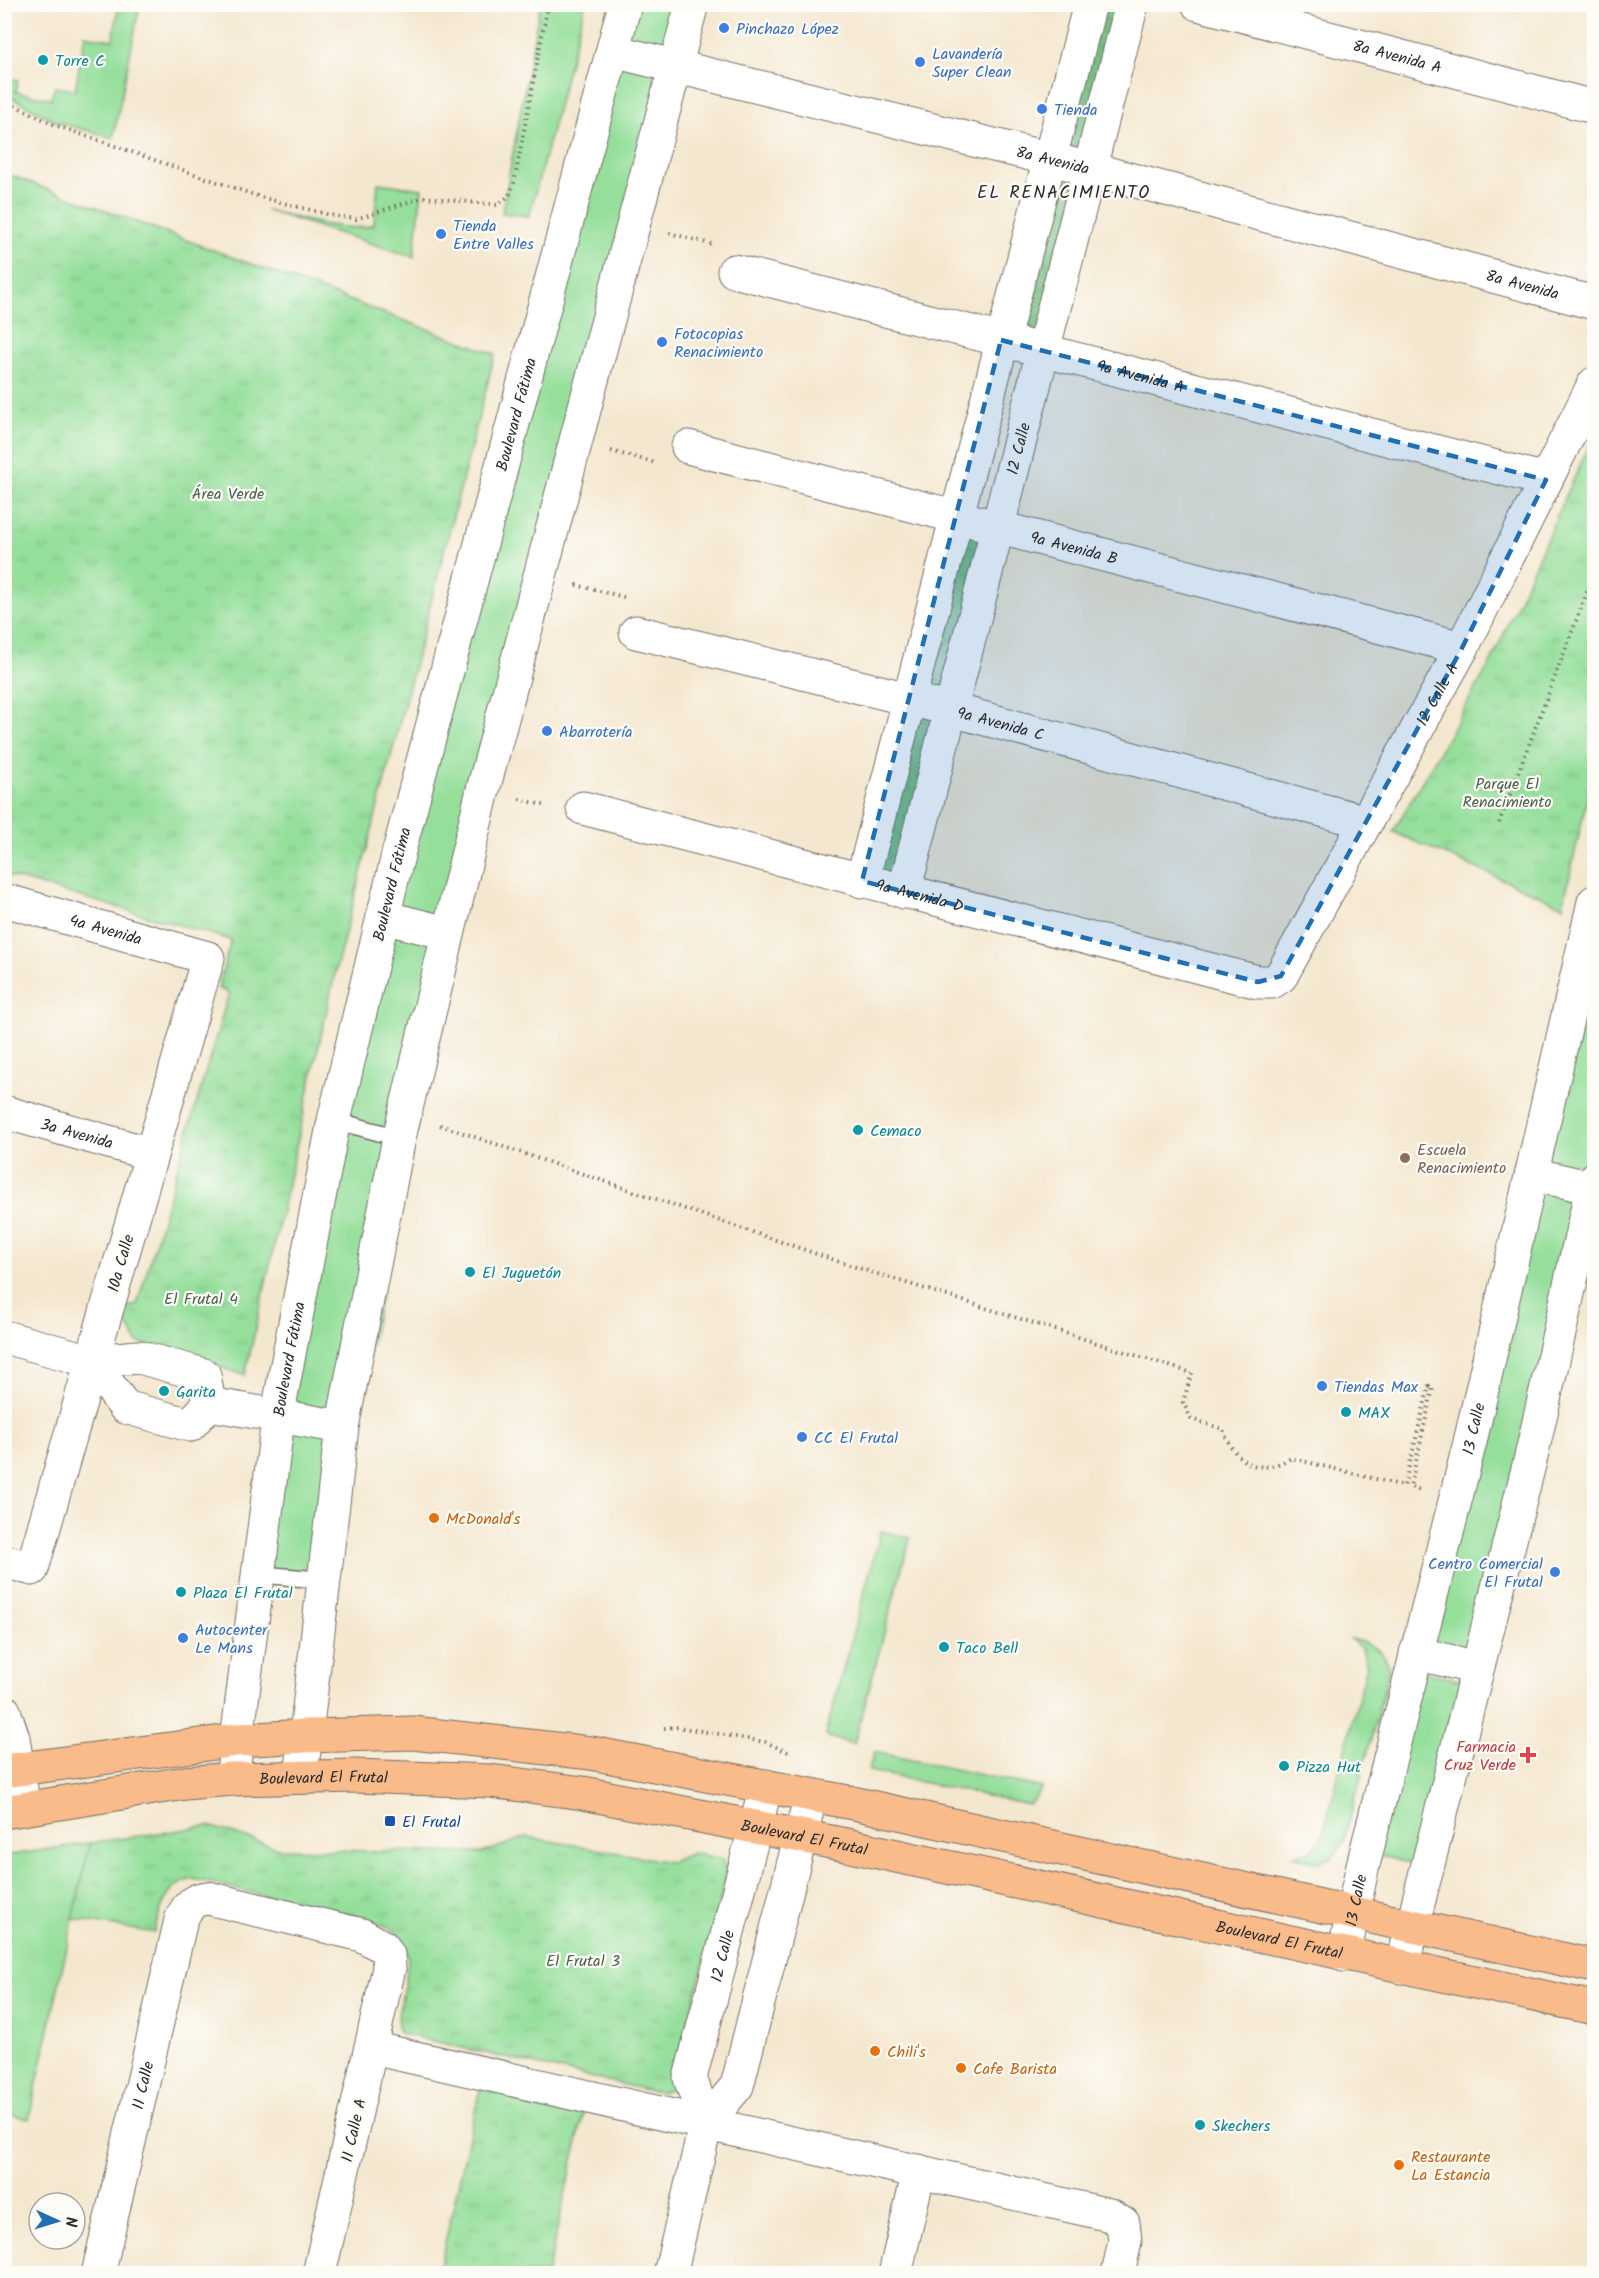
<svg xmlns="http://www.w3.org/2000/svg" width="1599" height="2278" font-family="Kalam,sans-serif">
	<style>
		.green { fill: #95df9b; stroke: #608563; stroke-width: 1.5 }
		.forest { fill: url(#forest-crowns); stroke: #527457; stroke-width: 1.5 }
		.park { fill: url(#park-tufts); stroke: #608563; stroke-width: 1.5 }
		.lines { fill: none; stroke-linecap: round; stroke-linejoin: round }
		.lane-casing { stroke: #716d64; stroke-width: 19 }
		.street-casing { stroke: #716d64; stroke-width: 35 }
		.primary-casing { stroke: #716d64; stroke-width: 35 }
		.path { stroke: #716d64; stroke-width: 4; stroke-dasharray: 1.5 4.5; stroke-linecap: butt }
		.lane { stroke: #fff; stroke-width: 16 }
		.street { stroke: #fff; stroke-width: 33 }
		.primary { stroke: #fabb8b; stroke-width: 33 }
		.marked { fill: #1f6fb2; fill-opacity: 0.2; stroke: #1f6fb2; stroke-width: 4.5; stroke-dasharray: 12 8; stroke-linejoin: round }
		.shop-dot { fill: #3f7fe0; stroke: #fdfcf7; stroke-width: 2 }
		.culture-dot { fill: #0f9aa8; stroke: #fdfcf7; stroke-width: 2 }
		.education-dot { fill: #8d6e63; stroke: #fdfcf7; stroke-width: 2 }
		.food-dot { fill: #e8710a; stroke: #fdfcf7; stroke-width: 2 }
		.health-dot { fill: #e0444e; stroke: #fdfcf7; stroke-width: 2 }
		.transit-dot { fill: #1a4fb4; stroke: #fdfcf7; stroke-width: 2 }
		.labels { text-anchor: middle; stroke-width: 4.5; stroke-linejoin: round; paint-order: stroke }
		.shop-label { font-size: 16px; fill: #366cbe; stroke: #fdfcf7; text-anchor: start }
		.street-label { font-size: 16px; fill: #2b2b2b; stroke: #fdfcf7 }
		.culture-label { font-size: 16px; fill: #0d838f; stroke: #fdfcf7; text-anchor: start }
		.park-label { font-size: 16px; fill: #4b614d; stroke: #fdfcf7 }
		.education-label { font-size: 16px; fill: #785e54; stroke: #fdfcf7; text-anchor: start }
		.food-label { font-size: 16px; fill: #c56008; stroke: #fdfcf7; text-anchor: start }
		.health-label { font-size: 16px; fill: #be3a42; stroke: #fdfcf7; text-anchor: end }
		.transit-label { font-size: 16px; fill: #164399; stroke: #fdfcf7; text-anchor: start }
		.neighbourhood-label { font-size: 18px; letter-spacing: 1.5px; fill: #2b2b2b; stroke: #fdfcf7 }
	</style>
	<defs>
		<pattern id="forest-crowns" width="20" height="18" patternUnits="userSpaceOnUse" patternTransform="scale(1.5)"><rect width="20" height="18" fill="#78be83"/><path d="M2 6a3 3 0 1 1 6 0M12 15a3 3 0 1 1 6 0" fill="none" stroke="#639b6b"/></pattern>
		<pattern id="park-tufts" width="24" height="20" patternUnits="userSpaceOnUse" patternTransform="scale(1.5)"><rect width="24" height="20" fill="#95df9b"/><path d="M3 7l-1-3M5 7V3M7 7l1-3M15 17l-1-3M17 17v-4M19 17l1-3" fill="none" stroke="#81c086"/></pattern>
	</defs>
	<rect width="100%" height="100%" fill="#fdfcf7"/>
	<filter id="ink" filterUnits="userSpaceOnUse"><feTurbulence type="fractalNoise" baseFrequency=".0167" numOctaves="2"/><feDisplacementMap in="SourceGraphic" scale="12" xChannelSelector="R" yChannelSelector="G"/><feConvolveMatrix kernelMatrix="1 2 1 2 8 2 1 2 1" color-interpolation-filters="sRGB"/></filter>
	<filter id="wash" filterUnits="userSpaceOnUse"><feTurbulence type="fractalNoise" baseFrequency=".008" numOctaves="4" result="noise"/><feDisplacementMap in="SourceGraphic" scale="24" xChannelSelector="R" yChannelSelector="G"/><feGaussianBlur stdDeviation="1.35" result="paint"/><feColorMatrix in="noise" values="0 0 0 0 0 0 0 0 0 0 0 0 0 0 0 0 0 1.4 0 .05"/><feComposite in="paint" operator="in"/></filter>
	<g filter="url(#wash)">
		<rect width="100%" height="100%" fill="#f4e7cf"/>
		<path class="green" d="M119,5h21l-27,133 -56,-16 -52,-28v-16l13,2 -2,12 35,7 4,-12 20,3 10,-55 28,5z
			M540,5h45l-56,211 -27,-3z
			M625,5h67l-209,785 -160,790 -66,-6 77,-454z
			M378,183l44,6 -8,68 -149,-47c24,5 88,26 109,14z
			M1594,902v277l-62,-5z
			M1529,1190l58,13 -109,457 -58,-13z
			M881,1531l29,7 -56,206 -29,-8z
			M1349,1638c20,6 38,10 40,34l-46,172 -11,14 -17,4 -22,-6 17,-4 12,-14 45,-172 -5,-17z
			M1416,1670l52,12 -47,184 -51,-13z
			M874,1752l168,36 -13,17 -160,-34z
			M90,1843l-61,276 -24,-6v-257z"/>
		<path class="forest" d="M1090,5h42l-88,347 -39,-10z
			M956,515l40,11 -92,366 -42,-11z"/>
		<path class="park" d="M4,173l491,181 -159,615 -91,406 -108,-33 -14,-24 4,-11 10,-2 92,-312 -11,-5 13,-48 -226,-65z
			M1594,434v333l-31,139 -170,-74 98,-170z
			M209,1826l72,23 201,4 45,-16 143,25 23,-9 29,6 5,12 -55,217 -10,4 -11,-1 -249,-57 -3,-2c-7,-30 26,-77 -4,-101 -5,-5 -15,-7 -22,-10l-179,-42c-27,4 -35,31 -40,54l-81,-14 17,-76z
			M480,2089l104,23 -37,161 -109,1z"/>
	</g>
	<g filter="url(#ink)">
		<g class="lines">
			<g class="lane-casing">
				<path id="lane" d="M334,1120l65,18
					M257,1574l66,6"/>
			</g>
			<g class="street-casing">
				<g id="street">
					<path id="s1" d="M1198,4l396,103"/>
					<path id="s2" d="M613,51l478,118 503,134"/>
					<path id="s3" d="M734,271l812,209"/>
					<path id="s4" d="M688,447l774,201"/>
					<path id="s5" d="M636,632l313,77 417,113"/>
					<path id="s6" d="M583,808l675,174h14l9,-6 181,-328 132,-264"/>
					<path d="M862,881l228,-877"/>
					<path id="s7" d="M904,892l228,-888"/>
					<path id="s8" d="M4,900l204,58 -176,611 -28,-8"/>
					<path d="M383,917l64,16"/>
					<path id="s9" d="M4,1112l147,42"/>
					<path d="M1532,1174l61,14"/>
					<path d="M4,1337l87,24"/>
					<path d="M139,1357l65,18 5,29 -19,21 -65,-18 -34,-46z"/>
					<path d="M209,1404l133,23"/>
					<path d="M1416,1653l61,15"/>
					<path d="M4,1711l9,27 11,70"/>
					<path d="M301,1776l41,-349 57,-289 84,-348 209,-786"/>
					<path id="s10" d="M232,1779l49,-383 53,-276 65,-269 226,-847"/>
					<path id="s11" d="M1344,1955l18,-86 108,-427 124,-540"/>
					<path d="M1402,1967l129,-510 63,-278"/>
					<path d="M372,2048l738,167 13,8 2,18 -7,33"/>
					<path id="s12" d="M706,2123l-16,-45 76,-292"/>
					<path id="s13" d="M98,2274l83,-354c6,-14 12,-21 27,-22l154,37 21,12 5,8 1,13 -70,306"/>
					<path d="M670,2274l36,-151 31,-37 74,-291"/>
					<path d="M895,2274l24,-103"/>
				</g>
			</g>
			<g class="primary-casing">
				<g id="primary">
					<path d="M4,1771l233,-31 68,-4 108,-3 178,20 262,50 741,163"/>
					<path id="s14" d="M4,1812l181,-29 47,-4 122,-3 136,5 93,12 263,52 748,163"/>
				</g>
			</g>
			<path class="path" d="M4,100l51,25 205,72 70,18 26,4 68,-22 73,8 12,-9 5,-13 34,-179
				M669,233l42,11
				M611,451l45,12
				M576,585l48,12
				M519,799l28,7
				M1499,823l95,-249
				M440,1125l403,138 349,110 -9,29 8,17 32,10c11,34 36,48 68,29l113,28 25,-100 4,2 -23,99 10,3
				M664,1728l14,-1 87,15 23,10"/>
			<use href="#lane" class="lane"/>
			<use href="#street" class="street"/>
			<use href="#primary" class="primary"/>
		</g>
	</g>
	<path class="marked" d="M1001,340l545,140 -84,168 -181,328 -23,6 -396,-101z"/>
	<g class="shop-dot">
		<circle cx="724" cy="28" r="6"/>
		<circle cx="920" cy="62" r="6"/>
		<circle cx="1042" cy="109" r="6"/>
		<circle cx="441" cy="234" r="6"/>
		<circle cx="662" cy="342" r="6"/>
		<circle cx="547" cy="731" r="6"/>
		<circle cx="1322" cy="1386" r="6"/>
		<circle cx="802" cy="1437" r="6"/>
		<circle cx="1555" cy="1572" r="6"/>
		<circle cx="183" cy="1638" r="6"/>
	</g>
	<g class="culture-dot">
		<circle cx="43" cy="60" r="6"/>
		<circle cx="858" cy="1130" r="6"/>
		<circle cx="470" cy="1272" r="6"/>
		<circle cx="164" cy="1391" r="6"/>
		<circle cx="1346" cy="1412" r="6"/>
		<circle cx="181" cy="1592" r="6"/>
		<circle cx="944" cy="1647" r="6"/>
		<circle cx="1284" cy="1766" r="6"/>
		<circle cx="1200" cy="2125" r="6"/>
	</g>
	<circle class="education-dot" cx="1405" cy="1158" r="6"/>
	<g class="food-dot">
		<circle cx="434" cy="1518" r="6"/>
		<circle cx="875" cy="2051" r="6"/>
		<circle cx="961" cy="2068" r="6"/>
		<circle cx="1399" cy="2165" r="6"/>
	</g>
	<path class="health-dot" d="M1525 1746h6v6h6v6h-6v6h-6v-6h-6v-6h6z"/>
	<rect class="transit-dot" x="384" y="1815" width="12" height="12" rx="3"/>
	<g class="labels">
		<g class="shop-label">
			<text x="736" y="34">Pinchazo López</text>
			<text x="932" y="59">Lavandería<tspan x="932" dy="18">Super Clean</tspan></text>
			<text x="1054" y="115">Tienda</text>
			<text x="453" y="231">Tienda<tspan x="453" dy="18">Entre Valles</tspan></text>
			<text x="674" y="339">Fotocopias<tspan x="674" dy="18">Renacimiento</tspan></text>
			<text x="559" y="737">Abarrotería</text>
			<text x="1334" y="1392">Tiendas Max</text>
			<text x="814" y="1443">CC El Frutal</text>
			<text x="1543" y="1569" text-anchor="end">Centro Comercial<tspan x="1543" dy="18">El Frutal</tspan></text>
			<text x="195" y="1635">Autocenter<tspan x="195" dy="18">Le Mans</tspan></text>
		</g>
		<g class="street-label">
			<text dy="6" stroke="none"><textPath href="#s1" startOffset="206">8a Avenida A</textPath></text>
			<text dy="6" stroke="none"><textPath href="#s2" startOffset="453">8a Avenida</textPath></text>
			<text dy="6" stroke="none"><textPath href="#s2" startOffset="939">8a Avenida</textPath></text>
			<text dy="6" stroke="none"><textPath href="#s3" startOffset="420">9a Avenida A</textPath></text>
			<text dy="6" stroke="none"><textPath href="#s10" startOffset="1396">Boulevard Fátima</textPath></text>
			<text dy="6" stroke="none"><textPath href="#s7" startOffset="458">12 Calle</textPath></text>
			<text dy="6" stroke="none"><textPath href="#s4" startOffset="399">9a Avenida B</textPath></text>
			<text dy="6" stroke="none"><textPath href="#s6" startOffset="1044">12 Calle A</textPath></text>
			<text dy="6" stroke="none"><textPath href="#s5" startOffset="376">9a Avenida C</textPath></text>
			<text dy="6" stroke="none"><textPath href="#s10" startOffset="910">Boulevard Fátima</textPath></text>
			<text dy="6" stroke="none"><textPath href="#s6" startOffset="348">9a Avenida D</textPath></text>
			<text dy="6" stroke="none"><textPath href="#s8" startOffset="106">4a Avenida</textPath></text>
			<text dy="6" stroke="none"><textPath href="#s9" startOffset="76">3a Avenida</textPath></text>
			<text transform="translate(120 1263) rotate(-74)" y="6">10a Calle</text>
			<text dy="6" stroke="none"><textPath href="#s10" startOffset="424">Boulevard Fátima</textPath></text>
			<text dy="6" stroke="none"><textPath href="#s11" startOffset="542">13 Calle</textPath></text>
			<text dy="6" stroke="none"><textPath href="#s14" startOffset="322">Boulevard El Frutal</textPath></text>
			<text dy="6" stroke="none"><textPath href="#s14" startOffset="808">Boulevard El Frutal</textPath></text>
			<text dy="6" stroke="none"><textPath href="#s11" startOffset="56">13 Calle</textPath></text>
			<text dy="6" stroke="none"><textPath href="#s14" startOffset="1294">Boulevard El Frutal</textPath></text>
			<text dy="6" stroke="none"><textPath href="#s12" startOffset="174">12 Calle</textPath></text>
			<text dy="6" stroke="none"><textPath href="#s13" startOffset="194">11 Calle</textPath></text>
			<text transform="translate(353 2130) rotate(-77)" y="6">11 Calle A</text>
		</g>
		<g class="culture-label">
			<text x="55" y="66">Torre C</text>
			<text x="870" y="1136">Cemaco</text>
			<text x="482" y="1278">El Juguetón</text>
			<text x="176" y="1397">Garita</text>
			<text x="1358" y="1418">MAX</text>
			<text x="193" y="1598">Plaza El Frutal</text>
			<text x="956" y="1653">Taco Bell</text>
			<text x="1296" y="1772">Pizza Hut</text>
			<text x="1212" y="2131">Skechers</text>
		</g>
		<g class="park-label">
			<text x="228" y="499">Área Verde</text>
			<text x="1507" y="789">Parque El<tspan x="1507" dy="18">Renacimiento</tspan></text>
			<text x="201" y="1304">El Frutal 4</text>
			<text x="583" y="1966">El Frutal 3</text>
		</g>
		<g class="education-label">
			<text x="1417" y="1155">Escuela<tspan x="1417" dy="18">Renacimiento</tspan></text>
		</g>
		<g class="food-label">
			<text x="446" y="1524">McDonald's</text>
			<text x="887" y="2057">Chili's</text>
			<text x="973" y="2074">Cafe Barista</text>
			<text x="1411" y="2162">Restaurante<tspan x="1411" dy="18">La Estancia</tspan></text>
		</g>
		<g class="health-label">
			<text x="1516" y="1752">Farmacia<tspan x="1516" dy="18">Cruz Verde</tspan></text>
		</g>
		<g class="transit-label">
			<text x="402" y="1827">El Frutal</text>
		</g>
		<g class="neighbourhood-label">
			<text x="1064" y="198">EL RENACIMIENTO</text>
		</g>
	</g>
	<rect width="1599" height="2278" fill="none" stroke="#fdfcf7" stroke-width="24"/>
	<g transform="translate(57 2221) rotate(94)"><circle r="28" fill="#fdfcf7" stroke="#a9a8a5" stroke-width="1.5"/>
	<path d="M0-4.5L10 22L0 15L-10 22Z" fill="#1f6fb2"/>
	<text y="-9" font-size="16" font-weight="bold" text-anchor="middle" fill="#2b2b2b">N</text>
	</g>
</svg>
